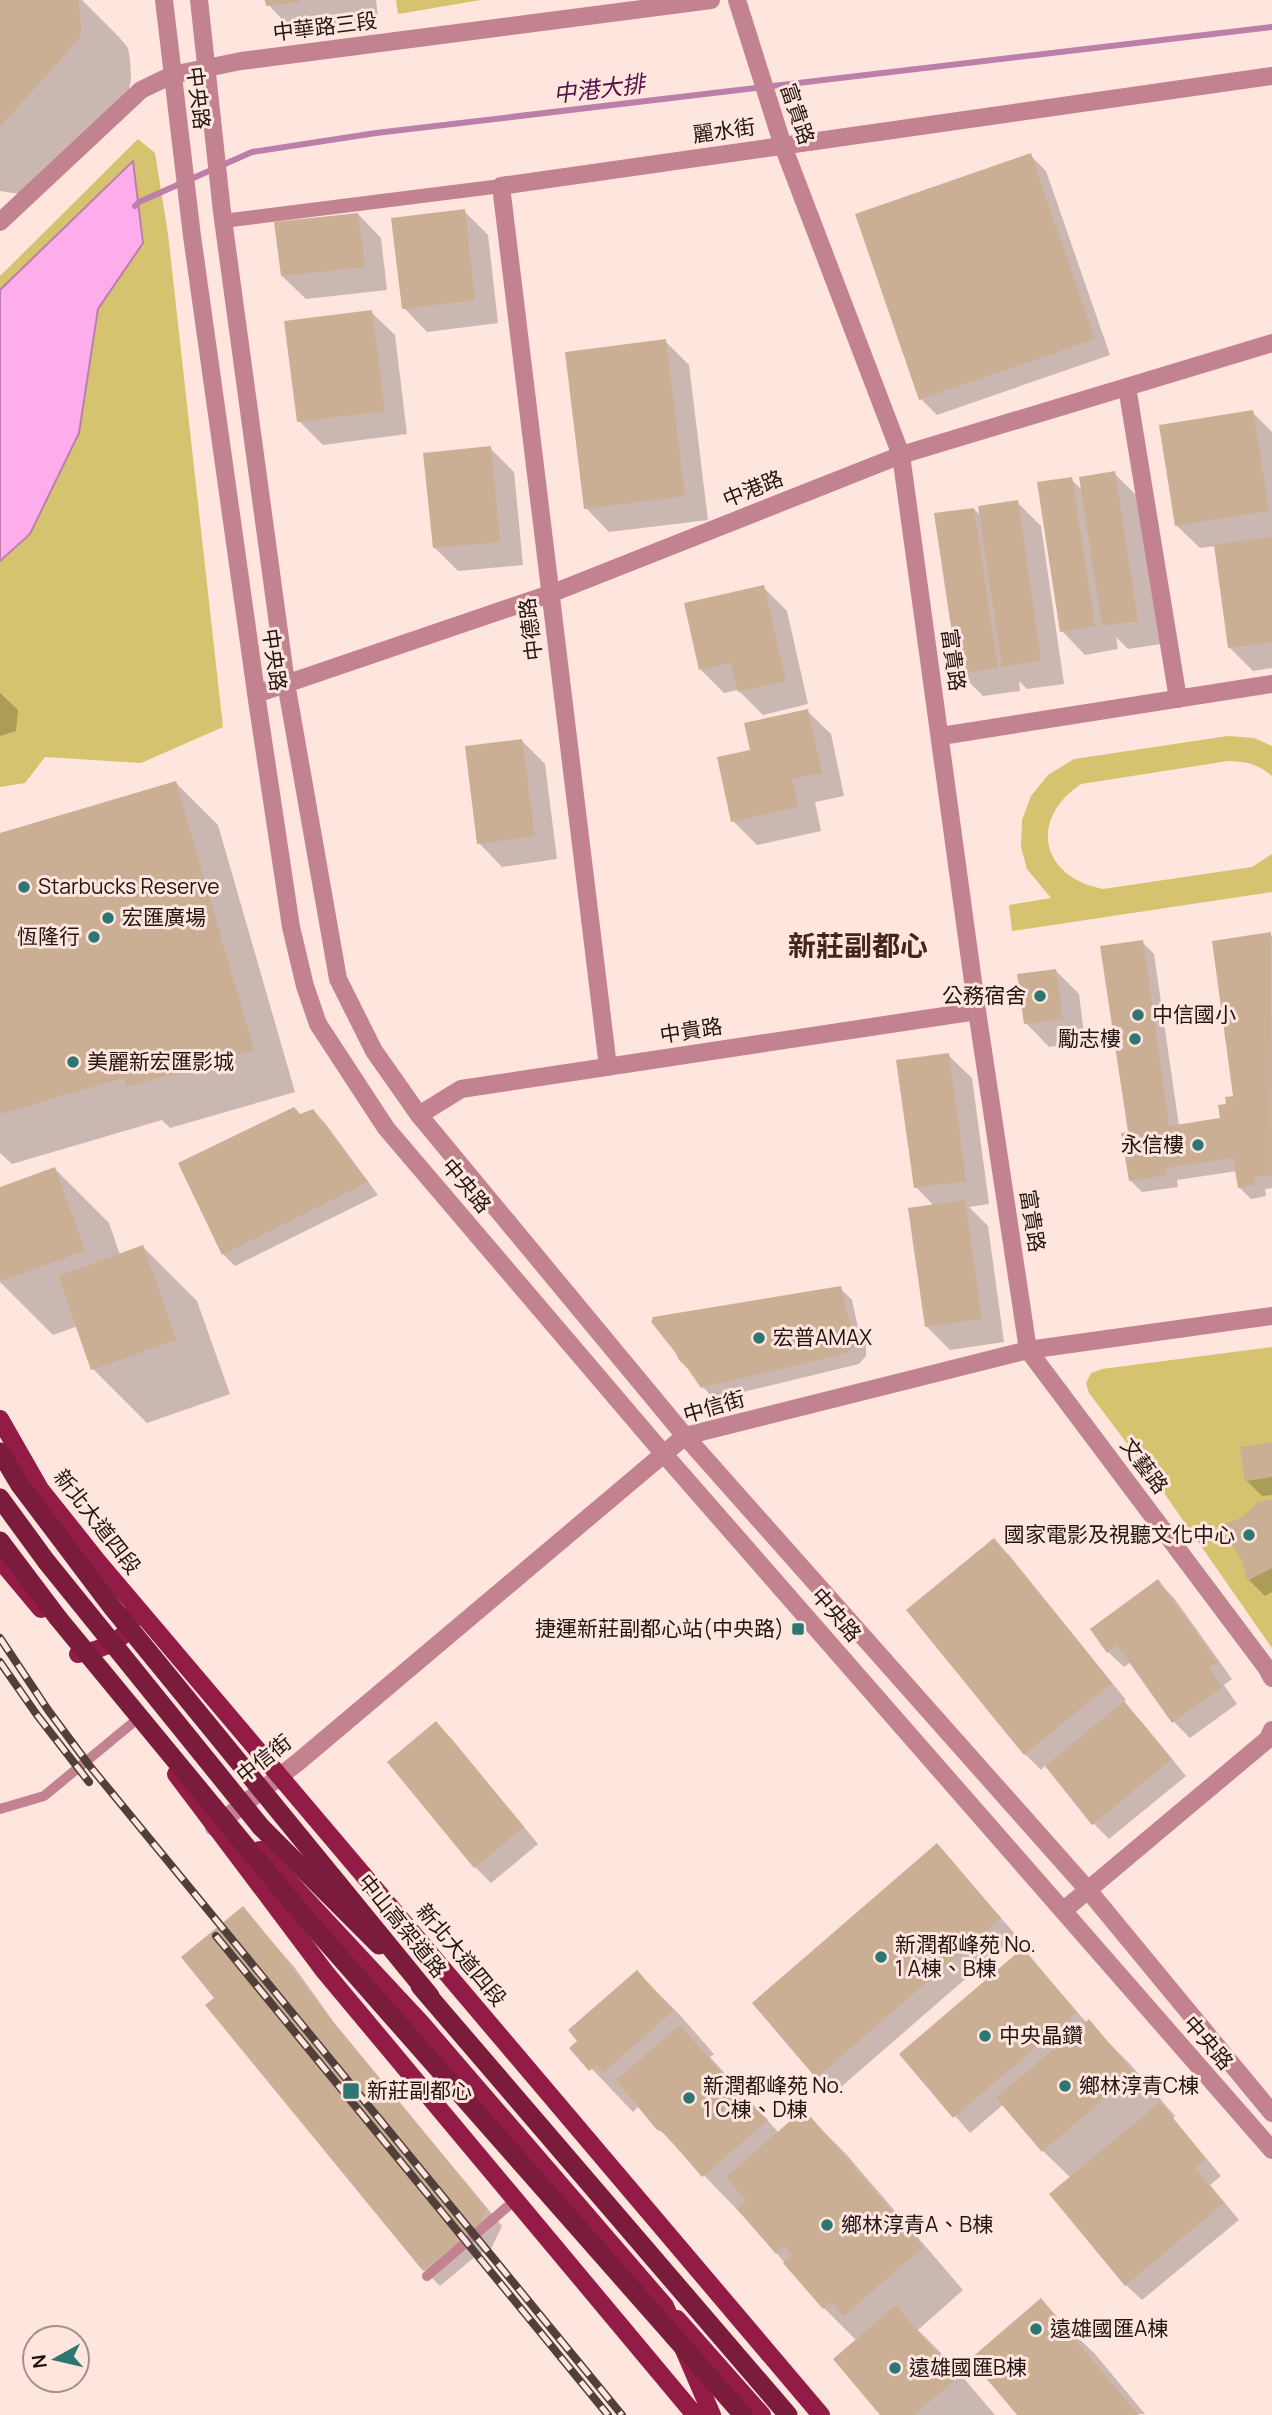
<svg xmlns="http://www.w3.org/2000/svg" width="1272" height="2415" font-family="Manrope,'Noto Sans TC',sans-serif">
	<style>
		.green { fill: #d6c36f }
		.water { fill: #fdadec; stroke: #bb7faa; stroke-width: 2 }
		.shadow { fill: #0003 }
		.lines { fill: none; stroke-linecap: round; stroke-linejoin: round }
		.stream { stroke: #bb7faa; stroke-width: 6 }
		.building { fill: #cbaf95 }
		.service { stroke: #c38290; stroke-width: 10 }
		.pedestrian { stroke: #c38290; stroke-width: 14 }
		.minor { stroke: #c38290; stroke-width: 18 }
		.tertiary { stroke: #c38290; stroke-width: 18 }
		.primary { stroke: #921c46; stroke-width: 18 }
		.trunk { stroke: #7c1c3c; stroke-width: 19 }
		.rail-casing { stroke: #503f3b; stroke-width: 8 }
		.rail { stroke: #fee5de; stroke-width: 5; stroke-dasharray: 16; stroke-linecap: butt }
		.trunk-bridge { stroke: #7c1c3c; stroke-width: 19 }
		.poi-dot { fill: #2d7671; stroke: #fee5de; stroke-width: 2.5 }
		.labels { text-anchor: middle; stroke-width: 6; stroke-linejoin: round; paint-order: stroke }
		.street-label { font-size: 21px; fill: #221411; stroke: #fee5de }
		.poi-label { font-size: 21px; fill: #221411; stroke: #fee5de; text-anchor: start }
		.water-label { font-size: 23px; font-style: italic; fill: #530e49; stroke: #fee5de }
		.district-label { font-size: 28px; font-weight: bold; fill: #43251c; stroke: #fee5de }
	</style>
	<rect width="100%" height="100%" fill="#fee5de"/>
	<path class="green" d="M396,0h85l-83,14z
		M138,139l17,14 13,81 55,493 -82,36 -96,-6 -20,26 -25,4v-511z
		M1228,736l26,2 18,8v30c-14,-12 -27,-15 -44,-15l-147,23c-53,36 -40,93 22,105l149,-22 20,-13v38l-260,39 -3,-26 42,-7 -24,-29 -6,-22 1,-27 9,-24 17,-21 26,-16z
		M1272,1347v301l-110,-158 -73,-97 -3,-10 5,-10 11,-4z"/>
	<path class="water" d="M133,161l10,82 -45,66 -19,124 -49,101 -30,27v-271z"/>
	<path class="shadow" d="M2,0h80l37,37 9,11 2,12 1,19 -2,11 -109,104 -20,-3v-189z
		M264,0h112l2,18 -87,11z
		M1030,155l16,16 64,184 -173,60 -16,-16 -64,-184z
		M464,211l24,24 10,88 -71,9 -23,-24z
		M358,214l23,24 6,52 -81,9 -24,-23z
		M371,312l24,23 12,99 -84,11 -24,-24z
		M665,341l24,24 19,155 -99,12 -23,-24z
		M1252,412l20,20v236l-19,3 -24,-24 -13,-101 -16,2 -24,-23z
		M490,448l24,24 9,93 -65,6 -24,-24z
		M1114,473l24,24 23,147 -33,5 -12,-12 2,12 -33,6 -23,-24 9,-152 12,12z
		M1017,502l24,24 23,158 -37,5 -8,-8 1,10 -37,5 -23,-23 14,-164 8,8z
		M763,587l24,24 21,93 -45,11 -25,-25 -14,3 -23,-23z
		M0,693l18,17 -2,21 -16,5z
		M807,711l24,23 13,62 -29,6 6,29 -64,14 -24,-24 19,-70z
		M522,741l23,23 12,95 -55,8 -23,-24z
		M176,783l42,42 77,267 -125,36 -8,-8 -150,44 -12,-11v-319z
		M1270,934l2,2v252l-7,1 1,7 -15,3 -12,-12 -2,-16 -60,9 1,7 -36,5 -12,-12v-47l12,-191 12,12 25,172 43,-7 6,-14 7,-7z
		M1055,970l24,24 6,48 -36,5 -23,-24z
		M948,1055l24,23 17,126 -20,3 19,19 16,116 -54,8 -24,-24 8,-120 -18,-19z
		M313,1111l12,12 53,72 -143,71 -12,-12 -43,-90z
		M55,1169l54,54 11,32 23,-8 54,54 33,93 -83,29 -54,-54 -15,-43 -25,9 -53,-53v-93z
		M840,1288l12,12 6,27 8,18v11l-7,8 -145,35 -12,-13 -25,-35z
		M1272,1444v51l-10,1 -16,-16z
		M1272,1501v91l-7,4 -16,-16 -11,-59z
		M994,1540l16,16 116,144 -3,3 17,17 46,56 -77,63 -16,-16 -47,-58 -5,5 -16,-16z
		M1158,1582l16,16 58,81 -8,6 13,19 -47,34 -16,-16 -43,-60 -7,5 -16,-15z
		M436,1723l16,16 86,105 -47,39 -16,-16z
		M937,1846l79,89 -182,158 -79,-90z
		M243,1908l52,60 41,57 166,201 -11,23 -14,6 -37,31 -16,-16 -208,-272z
		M1023,1951l64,72 1,-1 42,42 45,52 -2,2 48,58 -11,9 29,35 -97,80 -16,-15 -55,-107 -28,-27 -39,-47 -34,29 -69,-79z
		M637,1972l42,42 35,40 -4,3 69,76 25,-21 42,42 117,136 -45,40 32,32 45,53h-112l-26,-74 -33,-33 -71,-82 -96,-99 -18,-21 -6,6 -61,-64z
		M1041,2301l54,53 50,60 -126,1z"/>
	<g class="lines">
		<path class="stream" d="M135,206l4,-4 113,-50 124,-19 896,-106"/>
	</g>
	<path class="building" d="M0,0h79l2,28 -2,11 -79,88z
		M265,0h35v2l-34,4z
		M1031,153l64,186 -176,61 -64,-186z
		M465,209l10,91 -73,9 -11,-91z
		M358,213l7,54 -84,9 -7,-54z
		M372,310l13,101 -88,11 -13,-101z
		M666,339l19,157 -101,13 -19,-157z
		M1253,410l16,101 -94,15 -16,-101z
		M491,446l9,96 -67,6 -10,-95z
		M1115,471l23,150 -36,5 -23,-149z
		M1072,477l23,149 -35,6 -23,-150z
		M1018,500l23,161 -39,6 -24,-161z
		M974,508l24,160 -40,6 -24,-161z
		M1272,537v105l-44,6 -14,-103z
		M764,585l22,96 -48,11 -7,-29 -32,7 -15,-67z
		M808,709l14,64 -30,6 6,28 -67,15 -14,-65 33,-7 -6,-27z
		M522,739l13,97 -58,8 -12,-98z
		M176,781l78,269 -127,37 -3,-9 -124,36v-281z
		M1271,932l1,243 -18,2 1,8 -17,3 -5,-30 -67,10 1,7 -38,6 -8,-48 7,-1 -28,-186 43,-6 26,186 51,-8 -2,-13 8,-1 -1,-7 8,-1 -21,-155z
		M1056,969l7,50 -39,5 -7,-50z
		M949,1053l17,128 -52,7 -18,-128z
		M294,1107l6,7 13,-5 55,73 -146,73 -44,-92z
		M55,1167l30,84 -85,30v-94z
		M965,1200l17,119 -57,8 -17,-119z
		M143,1245l34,95 -86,30 -33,-94z
		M841,1286l6,28 8,17v13l-8,9 -146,35 -13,-19 -9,-9 -4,-8 -24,-30 2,-5z
		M1272,1442v35l-27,4 -5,-34z
		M1272,1499v69l-25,13 -5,-20 -23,-36 18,-5 11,-8 9,-10z
		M994,1538l118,145 -88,72 -118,-145z
		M1158,1579l59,83 -8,6 13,19 -50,36 -55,-78 -10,8 -17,-24z
		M1124,1701l48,58 -80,66 -47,-59z
		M436,1721l88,106 -50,41 -87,-106z
		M937,1843l64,75 -185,160 -64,-75z
		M243,1906l36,44 41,56 167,203 -12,24 -14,7 -38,31 -218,-266 9,-7 -33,-41z
		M1023,1948l54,64 -124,106 -54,-64z
		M637,1970l36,41 -70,62 -6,-8 -8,6 -20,-23 8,-7 -9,-11z
		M1089,2019l45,54 -92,79 -46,-54z
		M680,2025l61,70 27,25 -66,57 -38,-44 -8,-4 -40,-49z
		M1160,2102l46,57 -11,9 29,35 -99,83 -76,-92z
		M804,2109l119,138 -79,69 -13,-14 -8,7 -40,-46 9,-8 -8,-9 -8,8 -39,-45 9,-8 -20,-24z
		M1041,2298l73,88 25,29h-122l-47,-56z
		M896,2305l61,73 -43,37h-34l-47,-56z"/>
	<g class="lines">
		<path class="service" d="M0,1809l44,-13 91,-75
			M427,2276l88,-76"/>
		<path class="pedestrian" d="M223,221l278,-35"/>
		<path class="minor" d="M737,0l46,146 118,309 76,556 51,339 238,317 6,11
			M1127,387l51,312
			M941,736l331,-52
			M608,1067l-107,-881 771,-110
			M419,1115l42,-26 516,-78
			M214,1827l83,-64 388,-327 343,-86 244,-34
			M1064,1910l204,-171 4,-9"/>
		<path class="tertiary" d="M164,0l28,236 66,471 33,220 14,59 13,38 68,104 277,325 609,697
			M199,0l23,212 64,471 52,296 36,72 45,64 266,321 403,454 184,223
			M0,222l141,-132 31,-15 69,-14 470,-61
			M256,694l294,-100 351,-139 371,-112"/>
		<path class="primary" d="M0,1419l40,70 59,74 722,852
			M0,1560l41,49
			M78,1654c21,-4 55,-14 54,-40
			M176,1774l149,198 370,443
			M260,1850l161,173 244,283 47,109
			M677,2319l85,96"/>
		<path class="trunk" d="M0,1541l58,77
			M261,1827l118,118
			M420,1986l368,429"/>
		<g class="rail-casing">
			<path id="rail" d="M0,1638l48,72 41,55 533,650
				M0,1662l37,53 52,67
				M216,1936l392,479"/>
		</g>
		<use href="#rail" class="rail"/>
		<path class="trunk-bridge" d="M0,1452l20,33 92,122 318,389
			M0,1498l46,63 215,266
			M58,1618l243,295 442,502"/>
	</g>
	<g class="poi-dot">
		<circle cx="24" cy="887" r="7"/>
		<circle cx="108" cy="918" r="7"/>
		<circle cx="94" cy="937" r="7"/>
		<circle cx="1040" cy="996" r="7"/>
		<circle cx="1138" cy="1015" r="7"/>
		<circle cx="1135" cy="1039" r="7"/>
		<circle cx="73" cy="1062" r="7"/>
		<circle cx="1198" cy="1145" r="7"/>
		<circle cx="759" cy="1338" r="7"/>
		<circle cx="1249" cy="1535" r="7"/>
		<rect x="791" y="1622" width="14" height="14" rx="3.5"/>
		<circle cx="881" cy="1957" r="7"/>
		<circle cx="985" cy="2036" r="7"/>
		<circle cx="1065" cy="2086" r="7"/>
		<rect x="342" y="2082" width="18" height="18" rx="3.5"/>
		<circle cx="689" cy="2098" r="7"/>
		<circle cx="827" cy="2225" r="7"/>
		<circle cx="1036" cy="2329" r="7"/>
		<circle cx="895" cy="2368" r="7"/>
	</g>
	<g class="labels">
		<g class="street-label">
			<text transform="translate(325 27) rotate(-7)" y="7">中華路三段</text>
			<text transform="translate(198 98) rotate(83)" y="7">中央路</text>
			<text transform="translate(797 114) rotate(71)" y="7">富貴路</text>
			<text transform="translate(724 131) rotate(-8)" y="7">麗水街</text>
			<text transform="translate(753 489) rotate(-22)" y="7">中港路</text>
			<text transform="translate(531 629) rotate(-97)" y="7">中德路</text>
			<text transform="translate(274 660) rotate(82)" y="7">中央路</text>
			<text transform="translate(953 660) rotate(82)" y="7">富貴路</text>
			<text transform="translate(691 1031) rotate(-9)" y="7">中貴路</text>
			<text transform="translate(466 1186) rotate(50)" y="7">中央路</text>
			<text transform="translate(1032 1221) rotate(81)" y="7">富貴路</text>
			<text transform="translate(714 1407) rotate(-16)" y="7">中信街</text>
			<text transform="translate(1144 1466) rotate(53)" y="7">文藝路</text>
			<text transform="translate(97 1522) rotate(52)" y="7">新北大道四段</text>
			<text transform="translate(836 1615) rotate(49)" y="7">中央路</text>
			<text transform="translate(264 1759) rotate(-38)" y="7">中信街</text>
			<text transform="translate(402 1926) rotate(51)" y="7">中山高架道路</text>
			<text transform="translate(461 1955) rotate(50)" y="7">新北大道四段</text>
			<text transform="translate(1208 2043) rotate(49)" y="7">中央路</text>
		</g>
		<g class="poi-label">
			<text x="38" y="894">Starbucks Reserve</text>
			<text x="122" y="925">宏匯廣場</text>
			<text x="80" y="944" text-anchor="end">恆隆行</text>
			<text x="1026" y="1003" text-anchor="end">公務宿舍</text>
			<text x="1152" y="1022">中信國小</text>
			<text x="1121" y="1046" text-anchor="end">勵志樓</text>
			<text x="87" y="1069">美麗新宏匯影城</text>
			<text x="1184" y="1152" text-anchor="end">永信樓</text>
			<text x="773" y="1345">宏普AMAX</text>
			<text x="1235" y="1542" text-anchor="end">國家電影及視聽文化中心</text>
			<text x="784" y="1636" text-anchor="end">捷運新莊副都心站(中央路)</text>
			<text x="895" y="1952">新潤都峰苑 No.<tspan x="895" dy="24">1 A棟、B棟</tspan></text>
			<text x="999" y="2043">中央晶鑽</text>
			<text x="703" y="2093">新潤都峰苑 No.<tspan x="703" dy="24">1 C棟、D棟</tspan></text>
			<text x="1079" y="2093">鄉林淳青C棟</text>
			<text x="367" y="2098">新莊副都心</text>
			<text x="841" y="2232">鄉林淳青A、B棟</text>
			<text x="1050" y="2336">遠雄國匯A棟</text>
			<text x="909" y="2375">遠雄國匯B棟</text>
		</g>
		<g class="water-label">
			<text transform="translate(599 89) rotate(-7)" y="8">中港大排</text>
		</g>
		<g class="district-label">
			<text x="858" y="956">新莊副都心</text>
		</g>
	</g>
	<g transform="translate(56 2359) rotate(262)"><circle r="33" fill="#fee5de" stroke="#a6918c" stroke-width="2"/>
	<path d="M0-5L12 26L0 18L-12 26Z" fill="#2d7671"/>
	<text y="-10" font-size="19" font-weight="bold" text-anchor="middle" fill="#221411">N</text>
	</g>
</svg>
